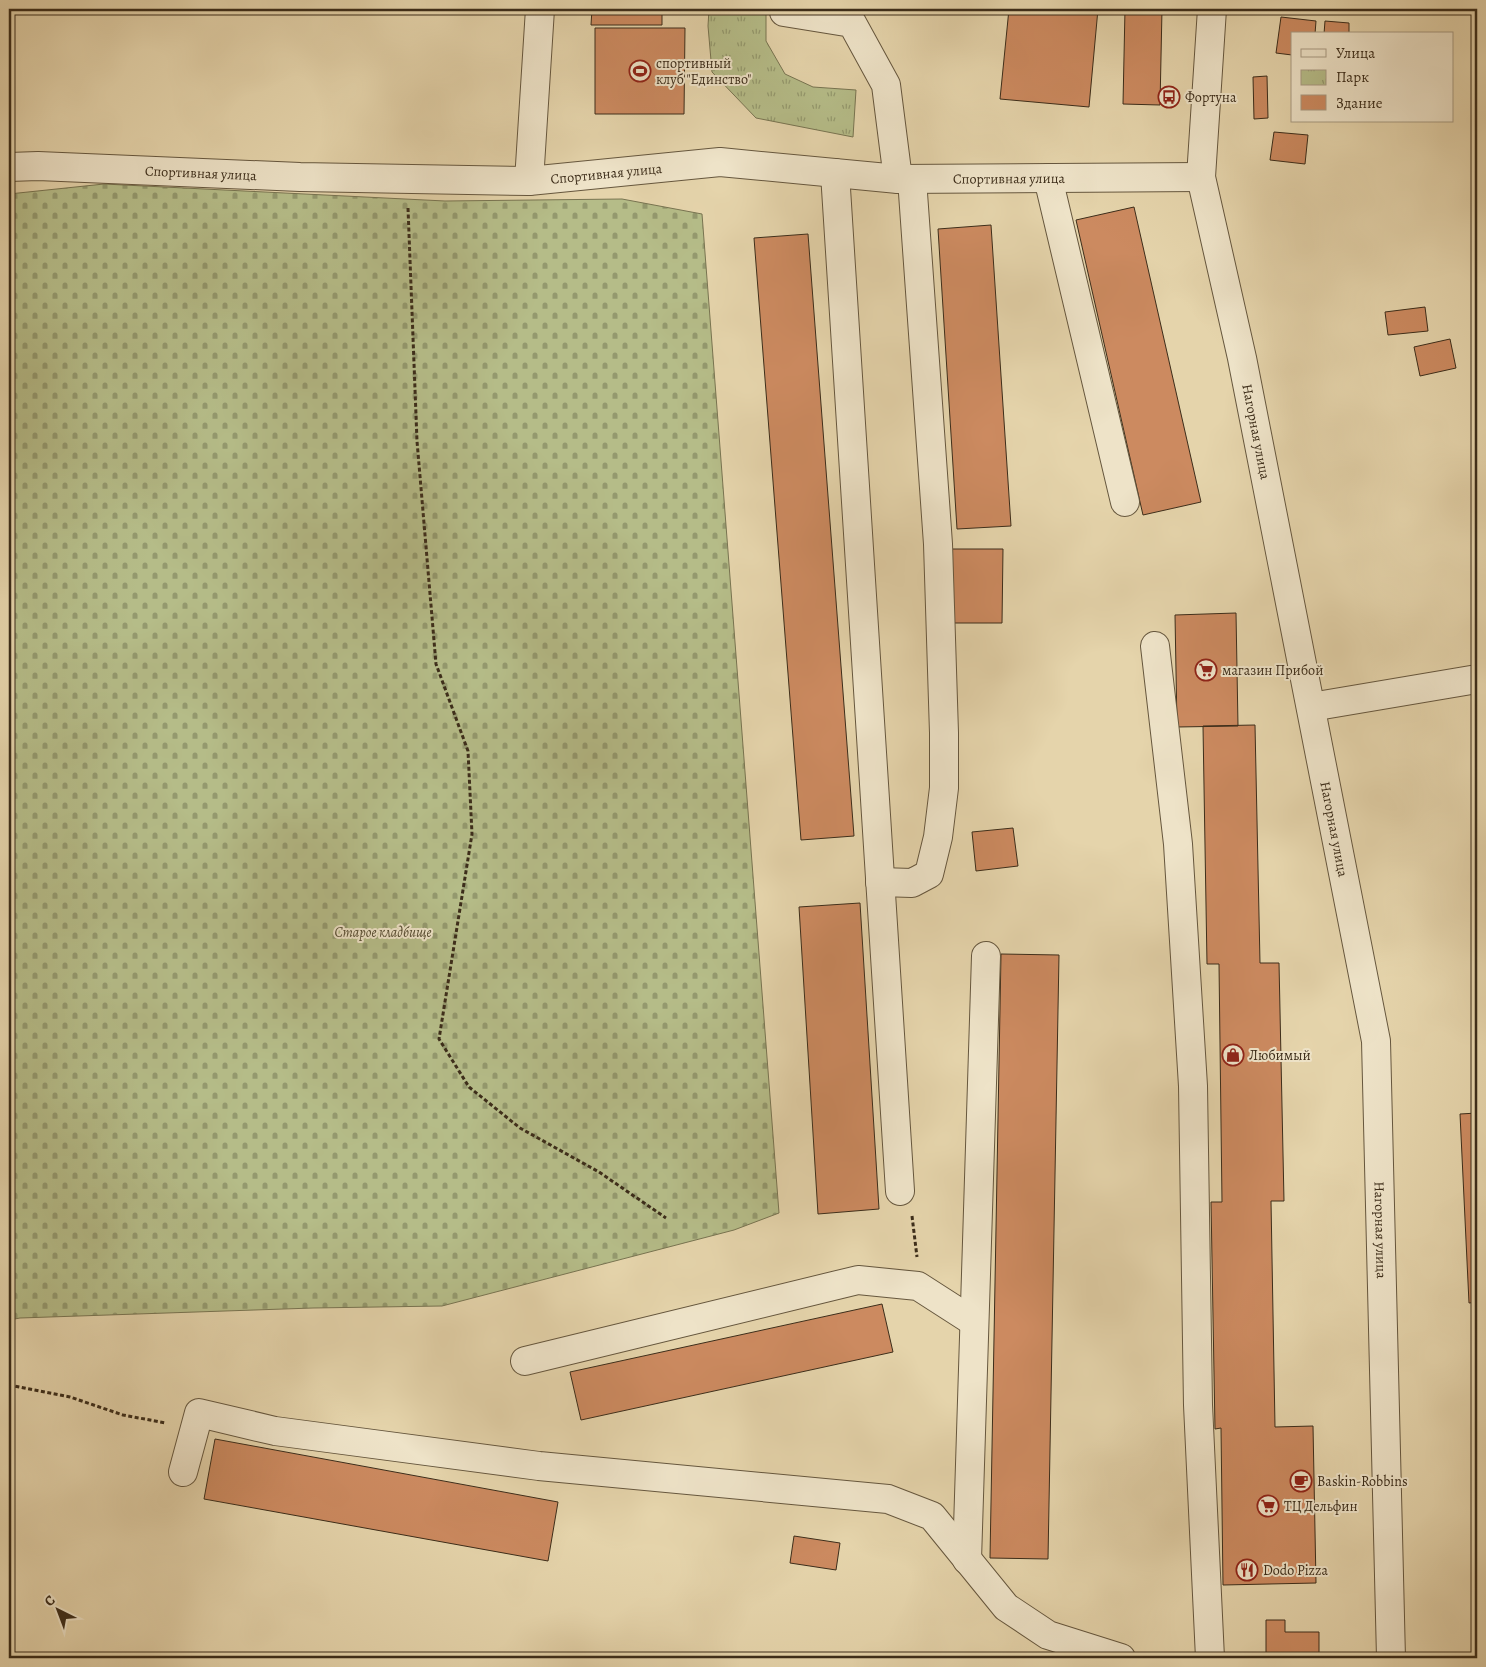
<svg xmlns="http://www.w3.org/2000/svg" width="1486" height="1667" font-family="Alegreya,serif">
	<style>
		.cemetery { fill: url(#cemetery-stones); stroke: #787451 }
		.park { fill: url(#park-tufts); stroke: #787451 }
		.building { fill: #cc8a60; stroke: #3c2d1a }
		.lines { fill: none; stroke-linecap: round; stroke-linejoin: round }
		.minor-casing { stroke: #66573e; stroke-width: 30 }
		.path { stroke: #3c2d1a; stroke-width: 3; stroke-dasharray: 4 2.5; stroke-linecap: butt }
		.minor { stroke: #eee3c8; stroke-width: 28 }
		.labels { text-anchor: middle; stroke-width: 4; stroke-linejoin: round; paint-order: stroke }
		.poi-label { font-size: 14px; fill: #3c2d1a; stroke: #eee3c8; text-anchor: start }
		.street-label { font-size: 14px; fill: #3c2d1a; stroke: #eee3c8 }
		.park-label { font-size: 14px; font-style: italic; fill: #544a30; stroke: #eee3c8 }
	</style>
	<defs>
		<pattern id="cemetery-stones" width="16" height="16" patternUnits="userSpaceOnUse" patternTransform="scale(1.25)"><rect width="16" height="16" fill="#b5bc88"/><path d="M2 7V4a2 2 0 0 1 4 0v3zM10 15v-3a2 2 0 0 1 4 0v3z" fill="#94996e"/></pattern>
		<pattern id="park-tufts" width="24" height="20" patternUnits="userSpaceOnUse" patternTransform="scale(1.25)"><rect width="24" height="20" fill="#b5bc88"/><path d="M3 7l-1-3M5 7V3M7 7l1-3M15 17l-1-3M17 17v-4M19 17l1-3" fill="none" stroke="#94996e"/></pattern>
	</defs>
	<rect width="100%" height="100%" fill="#e5d4ab"/>
	<filter id="stains"><feTurbulence type="fractalNoise" baseFrequency=".004" numOctaves="4"/><feColorMatrix values="0 0 0 0 .2 0 0 0 0 .09 0 0 0 0 .02 0 0 0 .5 -.17"/></filter>
	<radialGradient id="worn" r=".72"><stop offset=".6" stop-color="#630" stop-opacity="0"/><stop offset="1" stop-color="#630" stop-opacity=".3"/></radialGradient>
	<path class="cemetery" d="M104,184l341,17 177,-2 80,15 77,999 -45,17 -292,76 -129,2 -293,10 -11,2v-1126z"/>
	<path class="park" d="M709,9h57v32l19,33 28,13 43,3 -3,47 -97,-19 -44,-46 -4,-46z"/>
	<path class="building" d="M592,9h70v16h-71z
		M1009,9h89l-9,98 -89,-8z
		M1125,9h37l-2,96 -37,-1z
		M1281,17l35,4 -1,13h-23v21l-16,-2z
		M1325,21l24,2v11h-25z
		M595,28h90l-1,86h-89z
		M1267,76l1,42 -14,1 -1,-42z
		M1274,132l34,3 -3,29 -35,-4z
		M1134,207l67,295 -58,13 -67,-295z
		M991,225l20,301 -54,3 -19,-300z
		M808,234l46,602 -53,4 -47,-602z
		M1425,307l3,24 -40,4 -3,-23z
		M1450,339l6,29 -36,8 -6,-29z
		M950,549h53l-1,74h-52z
		M1236,613l2,113 -61,1 -2,-112z
		M1255,725l5,238h19l5,238h-13l4,226 38,-1 3,157 -93,2 -2,-157 -6,1 -4,-227h11l-3,-238h-12l-4,-238z
		M1013,828l5,38 -42,5 -4,-39z
		M860,903l19,306 -61,5 -19,-307z
		M1001,954l58,1 -11,604 -58,-1z
		M1477,1113v189l-8,1 -9,-189z
		M882,1304l11,48 -312,68 -11,-48z
		M215,1439l343,63 -10,59 -344,-62z
		M794,1536l46,7 -4,27 -46,-7z
		M1266,1620h19v12h34v26h-53z"/>
	<g class="lines">
		<g class="minor-casing">
			<g id="minor">
				<path d="M784,9v3l68,11 34,62 12,94"/>
				<path id="s1" d="M1212,9l-11,168 41,181 134,683 15,617"/>
				<path id="s2" d="M9,167l29,-1 262,11 229,4 191,-19 178,17 303,-2"/>
				<path d="M835,173l65,1018"/>
				<path d="M1048,178l77,324"/>
				<path d="M529,181l11,-172"/>
				<path d="M1155,646l23,198 15,242 5,319 12,253"/>
				<path d="M1311,707l166,-28"/>
				<path d="M880,882l32,1 17,-9 9,-37 6,-49v-55l-6,-189 -26,-365"/>
				<path d="M525,1361l333,-81 60,6 56,36"/>
				<path d="M183,1472l16,-59 76,18 264,35 349,33 44,17 74,91 42,28 73,23"/>
				<path d="M967,1560l19,-604"/>
			</g>
		</g>
		<path class="path" d="M408,208l9,233 19,223 32,87 4,83 -33,205 30,48 51,41 79,44 67,46
			M912,1216l5,41
			M9,1385l61,12 53,18 43,8"/>
		<use href="#minor" class="minor"/>
	</g>
	<defs>
		<g id="stadium-ring" transform="scale(1.125)"><circle r="9.5" fill="#eee3c8" stroke="#8f2418" stroke-width="1.5"/><path d="M0-5a6.5 5 0 1 0 0 10a6.5 5 0 1 0 0-10ZM-3.5-1.8h7v3.6h-7Z" fill="#8f2418"/></g>
		<g id="bus-ring" transform="scale(1.125)"><circle r="9.5" fill="#eee3c8" stroke="#8f2418" stroke-width="1.5"/><path d="M-5-6H5V4H4V6H2V4H-2V6H-4V4H-5ZM-3.5-4V0h7V-4ZM-3.5 1.2v1.5H-2V1.2ZM2 1.2v1.5H3.5V1.2Z" fill="#8f2418"/></g>
		<g id="supermarket-ring" transform="scale(1.125)"><circle r="9.5" fill="#eee3c8" stroke="#8f2418" stroke-width="1.5"/><path d="M-6-5.5h2.5l.6 2H6L4.5 2H-2.5L-4.4-4H-6ZM-1.5 3.2a1.3 1.3 0 1 0 .1 0ZM3 3.2a1.3 1.3 0 1 0 .1 0Z" fill="#8f2418"/></g>
		<g id="shop-ring" transform="scale(1.125)"><circle r="9.5" fill="#eee3c8" stroke="#8f2418" stroke-width="1.5"/><path d="M-5-2.5h2.3a2.7 3.5 0 0 1 5.4 0H5L5.5 6h-11ZM-1.5-2.5h3a1.5 2.3 0 0 0-3 0Z" fill="#8f2418"/></g>
		<g id="cafe-ring" transform="scale(1.125)"><circle r="9.5" fill="#eee3c8" stroke="#8f2418" stroke-width="1.5"/><path d="M-5.5-4.5H6V0H3Q3 3.5 0 3.5H-2.5Q-5.5 3.5-5.5 0ZM3-3.2v2h1.7v-2ZM-6 4.5H4V6H-6Z" fill="#8f2418"/></g>
		<g id="restaurant-ring" transform="scale(1.125)"><circle r="9.5" fill="#eee3c8" stroke="#8f2418" stroke-width="1.5"/><path d="M-5-6h1v4h1v-4h1v4h1v-4h1v5L-1.5 .5V6h-2V.5L-5-1ZM5-6V6H3V1.5H1.5Q1.5-4 5-6Z" fill="#8f2418"/></g>
	</defs>
	<g fill-rule="evenodd">
		<use href="#stadium-ring" x="640" y="71"/>
		<use href="#bus-ring" x="1169" y="97"/>
		<use href="#supermarket-ring" x="1206" y="670"/>
		<use href="#shop-ring" x="1233" y="1055"/>
		<use href="#cafe-ring" x="1301" y="1481"/>
		<use href="#supermarket-ring" x="1268" y="1506"/>
		<use href="#restaurant-ring" x="1247" y="1570"/>
	</g>
	<g class="labels">
		<g class="poi-label">
			<text x="656" y="68">спортивный<tspan x="656" dy="16">клуб "Единство"</tspan></text>
			<text x="1185" y="102">Фортуна</text>
			<text x="1222" y="675">магазин Прибой</text>
			<text x="1249" y="1060">Любимый</text>
			<text x="1317" y="1486">Baskin-Robbins</text>
			<text x="1284" y="1511">ТЦ Дельфин</text>
			<text x="1263" y="1575">Dodo Pizza</text>
		</g>
		<g class="street-label">
			<text dy="5" stroke="none"><textPath href="#s2" startOffset="192">Спортивная улица</textPath></text>
			<text dy="5" stroke="none"><textPath href="#s2" startOffset="598">Спортивная улица</textPath></text>
			<text dy="5" stroke="none"><textPath href="#s2" startOffset="1002">Спортивная улица</textPath></text>
			<text dy="5" stroke="none"><textPath href="#s1" startOffset="429">Нагорная улица</textPath></text>
			<text dy="5" stroke="none"><textPath href="#s1" startOffset="834">Нагорная улица</textPath></text>
			<text dy="5" stroke="none"><textPath href="#s1" startOffset="1239">Нагорная улица</textPath></text>
		</g>
		<g class="park-label">
			<text x="383" y="937">Старое кладбище</text>
		</g>
	</g>
	<rect width="1486" height="1667" fill="none" stroke="#e5d4ab" stroke-width="30"/>
	<rect x="10" y="10" width="1466" height="1647" fill="none" stroke="#3c2d1a" stroke-width="2.5"/>
	<rect x="15" y="15" width="1456" height="1637" fill="none" stroke="#3c2d1a"/>
	<rect x="1291" y="32" width="162" height="90" fill="#eee3c8" stroke="#a79a82"/>
	<rect x="1301" y="49" width="25" height="8" fill="#eee3c8" stroke="#a79a82"/>
	<text x="1336" y="58" font-size="15" fill="#3c2d1a">Улица</text>
	<rect x="1301" y="70" width="25" height="15" fill="url(#park-tufts)" stroke="#a79a82"/>
	<text x="1336" y="82" font-size="15" fill="#3c2d1a">Парк</text>
	<rect x="1301" y="95" width="25" height="15" fill="#cc8a60" stroke="#a79a82"/>
	<text x="1336" y="108" font-size="15" fill="#3c2d1a">Здание</text>
	<g transform="translate(58 1610) rotate(318)" stroke="#eee3c8" stroke-width="4" paint-order="stroke">
	<path d="M0-4L9 19L0 12L-9 19Z" fill="#3c2d1a"/>
	<text y="-8" font-size="14" font-weight="bold" text-anchor="middle" fill="#3c2d1a">С</text>
	</g>
	<rect width="100%" height="100%" filter="url(#stains)"/>
	<rect width="100%" height="100%" fill="url(#worn)"/>
</svg>
